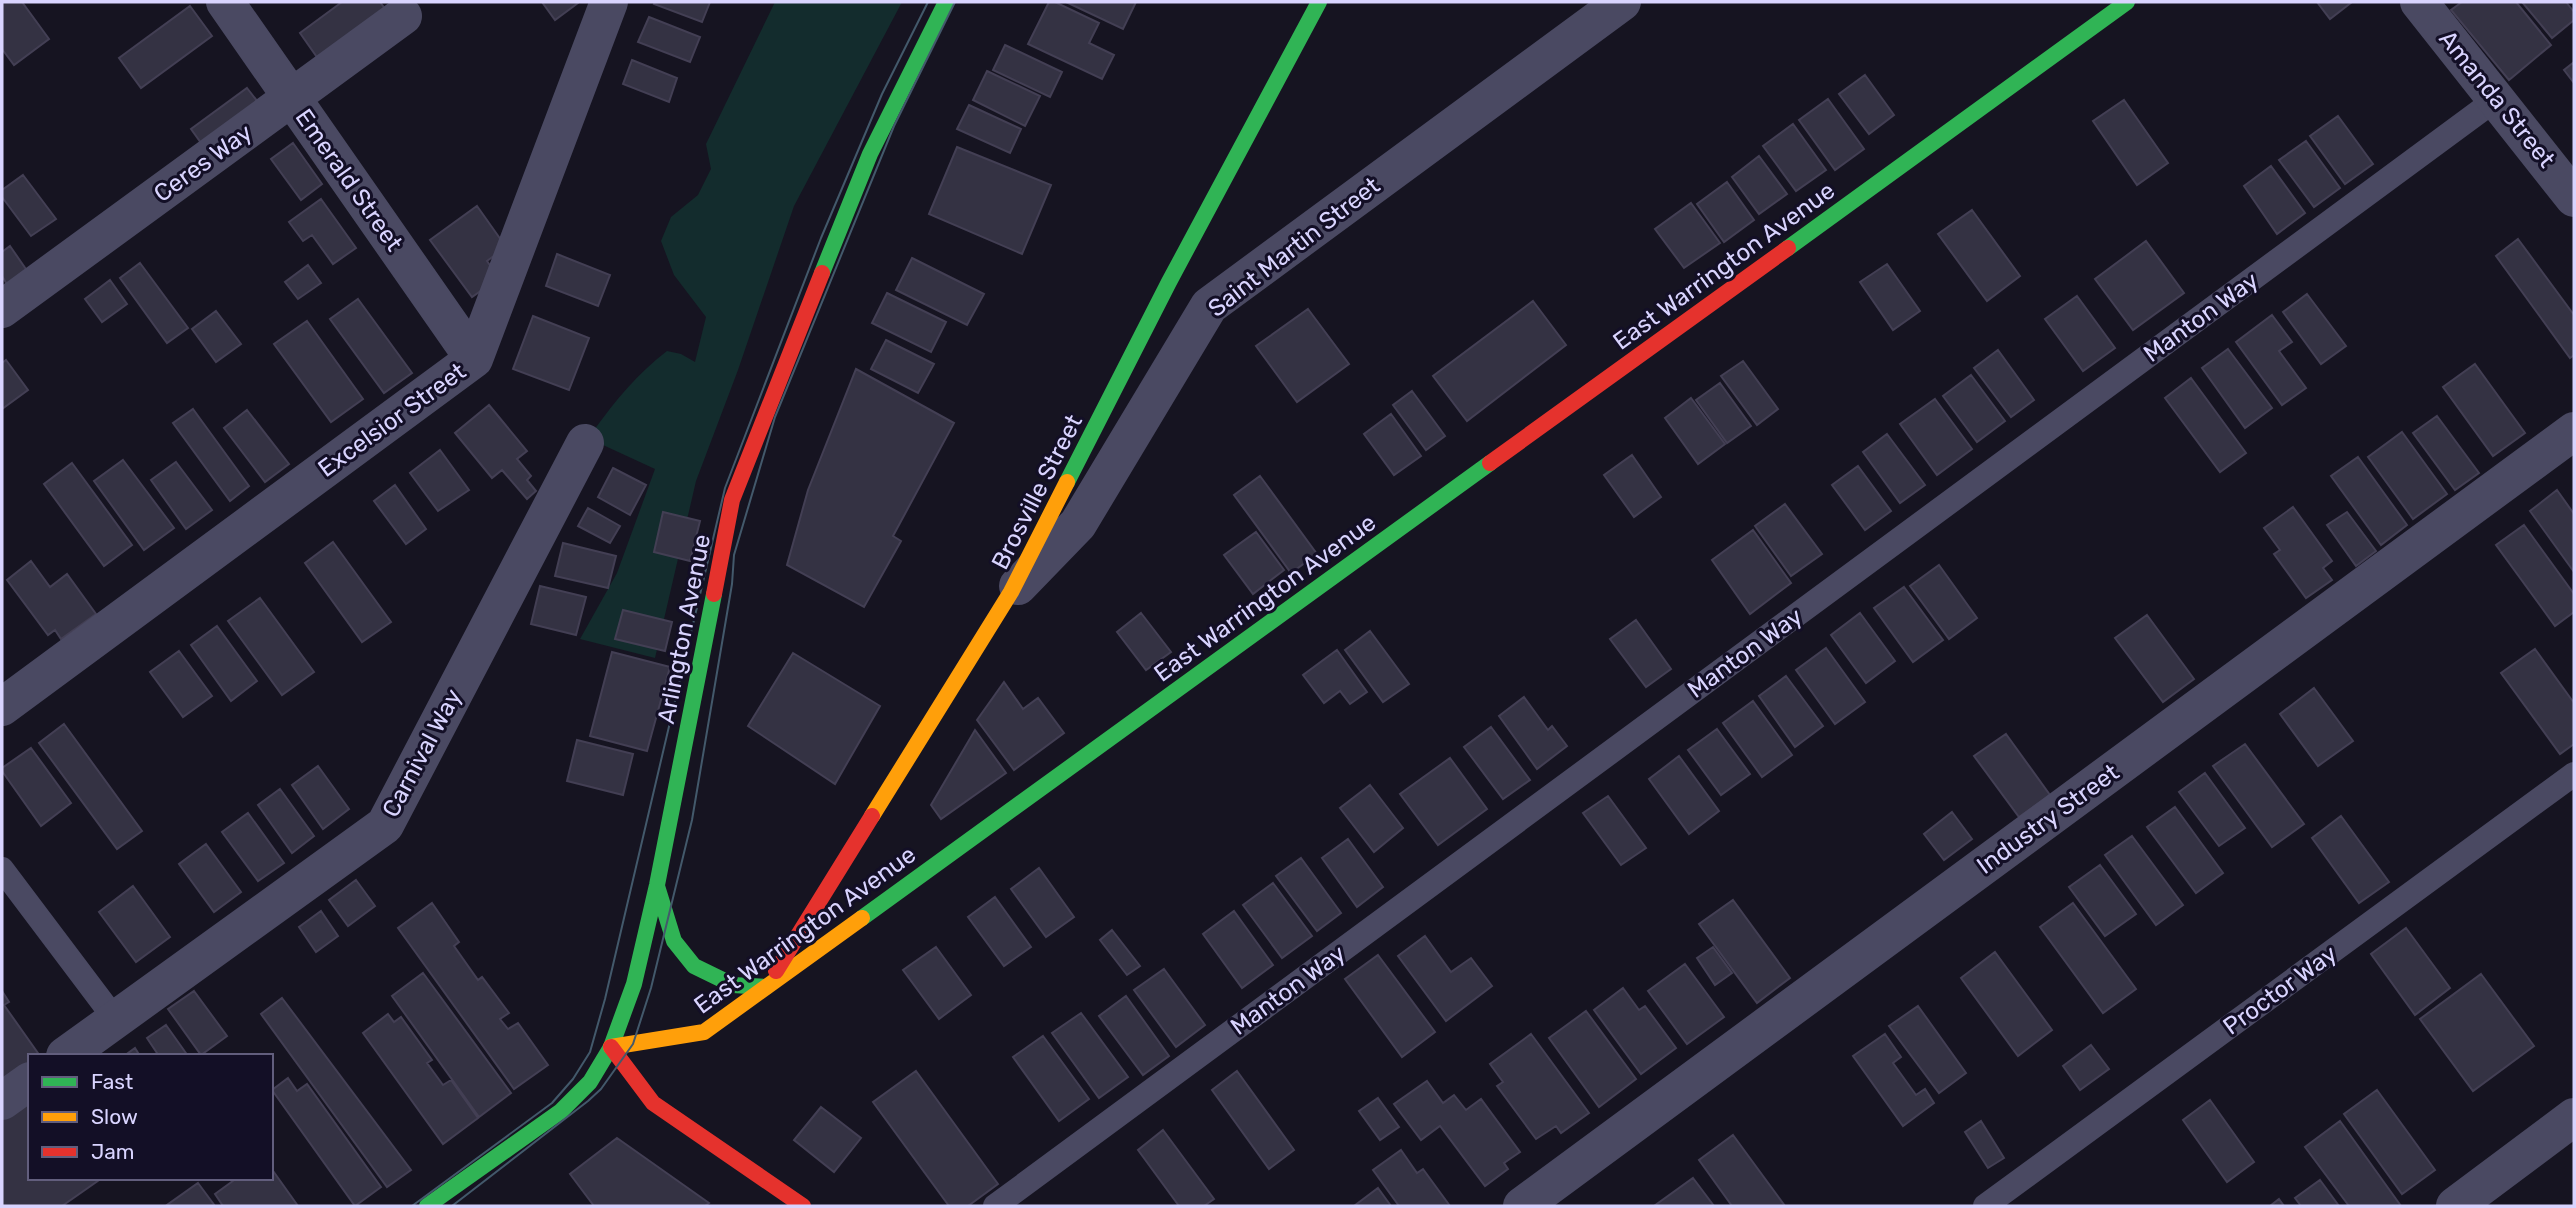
<svg xmlns="http://www.w3.org/2000/svg" width="2576" height="1208" font-family="Rubik,sans-serif">
	<style>
		.green { fill: #132c2d }
		.building { fill: #343243; stroke: #433f54; stroke-width: 2 }
		.lines { fill: none; stroke-linecap: round; stroke-linejoin: round }
		.lane { stroke: #4a4962; stroke-width: 24 }
		.street { stroke: #4a4962; stroke-width: 38 }
		.fast { stroke: #30b455; stroke-width: 16 }
		.slow { stroke: #ff9f0a; stroke-width: 16 }
		.jam { stroke: #e5322d; stroke-width: 16 }
		.tram { stroke: #43596b; stroke-width: 2 }
		.labels { text-anchor: middle; stroke-width: 6; stroke-linejoin: round; paint-order: stroke }
		.street-label { font-size: 24px; fill: #d9d4ff; stroke: #130f26 }
	</style>
	<rect width="100%" height="100%" fill="#161421"/>
	<path class="green" d="M775,2h127l-108,204 -56,164 -42,111 -41,177 -75,-19 37,-66 38,-104 -52,-24 -9,-15c22,-30 44,-57 73,-79l14,3 14,8 11,-45 -32,-42 -13,-34 10,-24 27,-22 13,-26 -5,-25z"/>
	<path class="building" d="M2,2h20l27,37 -35,26 -12,-16z
		M342,2h38l14,19 -68,49 -26,-37z
		M542,2h36v1l-23,17z
		M655,2h55l-8,20 -48,-18z
		M1049,2h6l44,21 -10,20 25,12 -12,24 -74,-35z
		M1066,2h70l-13,27z
		M2317,2h35l-22,17z
		M2462,2h54l35,43 -42,35 -58,-70z
		M2522,2h44l8,10v8l-22,18z
		M190,6l22,30 -71,52 -22,-30z
		M649,17l51,20 -10,25 -52,-20z
		M1005,45l57,27 -12,25 -57,-27z
		M632,60l45,18 -8,24 -46,-18z
		M2574,62v21l-10,-13z
		M987,71l53,25 -15,30 -52,-26z
		M1865,75l29,40 -25,19 -30,-40z
		M247,88l14,18 -57,41 -13,-18z
		M1828,99l36,50 -29,21 -36,-50z
		M2124,100l44,63 -31,22 -44,-64z
		M969,105l52,24 -11,24 -53,-24z
		M2338,116l35,48 -28,20 -35,-48z
		M1793,124l33,46 -30,21 -33,-45z
		M2306,141l34,47 -26,19 -35,-47z
		M293,143l29,41 -21,16 -30,-41z
		M957,147l94,38 -29,69 -93,-40z
		M1759,156l28,38 -28,20 -27,-37z
		M2271,166l34,47 -28,21 -33,-48z
		M23,175l33,44 -25,17 -29,-39v-7z
		M1727,182l27,38 -30,22 -27,-38z
		M321,199l35,49 -23,16 -21,-29 -9,6 -14,-19z
		M1691,203l29,40 -36,25 -29,-39z
		M477,206l29,41 -19,14 12,17 -27,19 -42,-57z
		M1972,210l48,66 -33,25 -49,-67z
		M2518,239l56,76v40l-4,3 -74,-102z
		M2146,241l38,52 -51,37 -38,-51z
		M10,246l20,29 -20,14 -8,-13v-24z
		M557,254l53,21 -12,31 -52,-20z
		M912,258l72,36 -17,31 -71,-35z
		M140,263l48,65 -21,15 -47,-65z
		M1887,264l33,47 -27,19 -33,-48z
		M308,265l13,18 -23,16 -13,-17z
		M110,280l17,24 -25,18 -17,-23z
		M887,293l59,29 -15,30 -59,-29z
		M2307,294l39,52 -25,18 -38,-52z
		M2077,296l38,52 -32,23 -38,-52z
		M358,299l54,74 -28,20 -54,-74z
		M1533,301l33,44 -99,76 -34,-45z
		M1308,309l41,55 -52,38 -41,-56z
		M216,311l25,33 -25,18 -24,-33z
		M2272,315l20,27 -13,9 27,37 -24,17 -46,-63z
		M533,316l56,22 -20,52 -56,-21z
		M307,321l56,78 -32,23 -57,-78z
		M886,340l48,24 -16,29 -47,-24z
		M2228,349l44,59 -27,20 -43,-60z
		M1998,350l36,50 -23,17 -37,-49z
		M6,360l22,30 -26,19v-46z
		M1743,361l35,48 -21,16 -36,-49z
		M2475,364l50,69 -32,23 -50,-69z
		M856,369l98,54 -61,113 8,5 -37,66 -77,-42 21,-75z
		M1971,375l34,46 -28,21 -34,-46z
		M2191,378l55,75 -26,19 -55,-74z
		M1720,383l31,43 -24,17 -31,-43z
		M1412,391l33,45 -19,14 -33,-45z
		M1691,398l34,46 -27,20 -33,-46z
		M1935,399l37,50 -35,26 -37,-51z
		M489,405l38,46 -10,8 14,17 -4,4 9,11 -9,8 -25,-29 -10,8 -37,-45z
		M193,409l56,77 -19,15 -57,-78z
		M247,410l42,54 -24,18 -41,-54z
		M1391,414l30,42 -27,19 -30,-41z
		M2437,416l42,57 -24,17 -42,-57z
		M2402,432l45,62 -34,25 -45,-62z
		M1887,434l38,51 -25,18 -37,-51z
		M440,450l29,40 -31,21 -28,-38z
		M1632,455l29,42 -27,20 -30,-42z
		M2358,457l49,68 -26,20 -50,-69z
		M123,460l51,68 -30,22 -50,-69z
		M176,462l36,48 -26,19 -35,-49z
		M72,463l60,82 -28,21 -60,-82z
		M1858,466l33,45 -26,19 -33,-45z
		M613,468l33,17 -16,30 -32,-18z
		M1260,476l57,78 -26,19 -57,-78z
		M395,485l31,44 -20,15 -32,-43z
		M2557,490l17,24v58l-44,-61z
		M1785,504l37,50 -31,22 -36,-50z
		M2293,507l39,54 -9,7 9,12 -26,18 -32,-44 6,-4 -16,-22z
		M588,508l32,18 -10,17 -32,-17z
		M663,512l37,9 -10,40 -36,-9z
		M2347,512l29,39 -20,15 -29,-41z
		M2524,525l50,69v18l-19,14 -59,-81z
		M1753,530l38,53 -41,31 -38,-54z
		M1256,532l28,38 -31,24 -29,-39z
		M333,542l58,80 -29,20 -57,-79z
		M563,543l53,13 -8,32 -53,-12z
		M31,561l19,26 17,-13 29,40 -35,25 -6,-9 -7,5 -41,-55z
		M1939,565l38,53 -28,21 -39,-53z
		M540,586l46,11 -10,38 -45,-11z
		M1904,587l39,53 -30,22 -39,-54z
		M260,598l54,74 -32,23 -54,-74z
		M623,610l49,12 -7,29 -50,-12z
		M1141,613l30,39 -25,18 -29,-38z
		M1860,613l35,48 -29,22 -35,-48z
		M2147,615l47,64 -31,23 -48,-64z
		M1636,620l35,49 -25,18 -36,-48z
		M217,626l40,55 -26,20 -40,-56z
		M1370,631l39,53 -26,18 -38,-52z
		M1826,648l39,54 -30,22 -39,-54z
		M2535,649l39,54v41l-14,10 -59,-81z
		M1337,650l30,42 -17,12 -10,-13 -16,12 -21,-28z
		M179,651l33,45 -29,21 -33,-45z
		M612,652l58,15 -23,84 -57,-15z
		M793,653l87,53 -45,78 -87,-58z
		M1786,676l37,50 -28,21 -36,-51z
		M1004,682l19,27 15,-11 26,35 -50,37 -37,-50z
		M2314,688l39,53 -35,25 -38,-52z
		M1524,697l24,33 4,-4 15,20 -30,23 -38,-53z
		M1753,701l39,54 -30,22 -39,-54z
		M64,724l78,107 -25,18 -78,-106z
		M1491,727l39,53 -27,19 -39,-52z
		M1717,729l33,45 -29,21 -33,-45z
		M975,730l31,43 -65,46 -10,-14z
		M2006,734l44,61 -31,22 -45,-61z
		M577,740l56,14 -10,41 -56,-14z
		M2245,744l59,80 -32,23 -59,-81z
		M31,748l40,55 -30,23 -39,-55v-3z
		M1679,756l40,55 -30,23 -40,-55z
		M1450,758l37,51 -49,36 -38,-51z
		M318,766l31,43 -26,20 -31,-44z
		M2205,773l40,55 -26,18 -40,-54z
		M1370,785l33,43 -29,24 -34,-44z
		M280,789l34,47 -22,17 -34,-48z
		M1608,796l38,52 -25,17 -38,-52z
		M2175,807l48,66 -27,20 -49,-66z
		M1952,812l20,27 -28,21 -20,-26z
		M248,813l36,50 -26,18 -36,-49z
		M2341,816l48,66 -30,21 -47,-65z
		M2132,836l51,69 -27,20 -51,-70z
		M1348,839l35,48 -26,20 -35,-49z
		M206,844l35,48 -27,20 -35,-48z
		M1301,858l40,55 -24,18 -41,-55z
		M2100,865l36,49 -31,22 -36,-49z
		M1039,868l35,49 -28,20 -35,-48z
		M356,880l19,26 -27,20 -19,-26z
		M1273,883l39,53 -30,22 -39,-53z
		M133,886l37,51 -34,25 -37,-50z
		M995,897l36,50 -27,19 -36,-49z
		M1733,900l57,78 -33,25 -58,-79z
		M432,903l27,39 -5,4 24,34 4,-3 27,36 -9,6 8,10 10,-6 30,42 -34,24 -116,-161z
		M2073,903l63,86 -33,24 -63,-86z
		M321,911l17,25 -22,16 -17,-25z
		M1234,911l39,54 -31,23 -39,-54z
		M2406,928l44,60 -35,27 -44,-61z
		M1112,930l28,36 -13,9 -27,-35z
		M1425,936l26,36 20,-14 21,28 -46,35 -48,-65z
		M936,947l35,48 -32,24 -36,-49z
		M1713,947l19,26 -17,12 -18,-27z
		M1995,952l57,78 -34,26 -57,-78z
		M1378,955l57,77 -33,25 -57,-78z
		M1685,964l39,53 -37,27 -39,-53z
		M1164,969l41,56 -29,22 -42,-57z
		M423,973l88,120 -32,24 -87,-121z
		M2481,974l53,72 -61,45 -53,-72z
		M1623,988l16,22 6,-4 31,42 -35,26 -47,-64z
		M2,991l7,11 -5,3 36,51h-10v122h72l-40,28h-60z
		M194,991l33,45 -26,19 -33,-46z
		M1126,996l43,60 -26,19 -44,-59z
		M282,998l129,172 -24,17 -126,-173z
		M1918,1006l48,67 -27,20 -50,-67z
		M1586,1011l50,68 -37,28 -50,-69z
		M1081,1013l47,64 -29,21 -47,-65z
		M388,1014l6,8 7,-5 31,43 -5,3 16,22 8,-5 27,38 -35,26 -80,-111z
		M166,1025l22,31h-29l-12,-18z
		M1531,1034l58,79 -28,20 -5,-7 -20,13 -39,-53 6,-4 -13,-18z
		M1885,1034l16,23 -8,6 23,32 9,-6 9,14 -31,23 -50,-70z
		M1043,1036l46,63 -30,22 -46,-64z
		M2091,1045l18,24 -29,21 -17,-24z
		M135,1048l5,8h-16z
		M916,1071l82,113 -30,22h-19l-76,-104z
		M1237,1071l57,79 -25,19 -57,-79z
		M288,1078l9,13 10,-7 74,103 -26,19 -83,-116z
		M1427,1081l16,22 11,-8 12,15 15,-11 39,53 -16,11 4,6 -23,17 -45,-60 -19,14 -27,-36z
		M2377,1090l58,80 -33,24 -58,-80z
		M1378,1098l21,29 -19,13 -21,-29z
		M2210,1100l44,62 -27,20 -44,-62z
		M821,1107l40,31 -27,34 -40,-32z
		M1981,1121l23,37 -16,10 -23,-36z
		M2340,1121l61,85h-52l-44,-59z
		M1163,1130l51,69 -10,7h-25l-41,-56z
		M1733,1135l52,71h-53l-33,-46z
		M617,1138l92,65 -4,3h-111l-24,-32z
		M1401,1150l16,23 6,-4 27,37h-51l-26,-36z
		M271,1168l27,38h-75l-8,-12 22,-16h34z
		M1693,1178l21,28h-60z
		M2320,1180l19,26h-38l-6,-8z
		M198,1183l17,23h-47l-1,-1z
		M1378,1188l13,18h-37z
		M2279,1199l5,7h-14z"/>
	<g class="lines">
		<path class="lane" d="M2,869l113,150
			M995,1206l1500,-1106
			M1985,1206l589,-432"/>
		<path class="street" d="M225,2l249,357
			M2419,2l155,196
			M2,309l401,-293
			M1018,586l60,-62 131,-218 413,-304
			M2,707l472,-348 135,-357
			M65,1056l320,-231 200,-382
			M2,1101l28,-20
			M1522,1206l1052,-775
			M2455,1206l119,-89"/>
		<path class="fast" d="M1788,248l339,-246
			M822,273l48,-119 76,-152
			M1067,482l102,-200 150,-280
			M657,886l17,55 20,25 39,19 33,2
			M862,918l628,-455
			M427,1206l134,-95 29,-29 21,-35 23,-63 23,-99 57,-291"/>
		<path class="slow" d="M872,816l139,-224 56,-110
			M611,1047l93,-15 158,-114"/>
		<path class="jam" d="M1490,463l298,-215
			M714,594l18,-94 90,-227
			M776,971l96,-155
			M611,1047l42,56 150,103"/>
		<path class="tram" d="M412,1206l140,-103 21,-24 17,-27 15,-53 120,-511 96,-250 61,-144 46,-92
			M452,1206l136,-105 13,-12 32,-45 18,-56 41,-168 40,-236 2,-29 41,-138 119,-291 61,-124"/>
	</g>
	<g class="labels">
		<g class="street-label">
			<text transform="translate(2497 99) rotate(51)" y="8">Amanda Street</text>
			<text transform="translate(203 163) rotate(-36)" y="8">Ceres Way</text>
			<text transform="translate(349 180) rotate(55)" y="8">Emerald Street</text>
			<text transform="translate(1294 247) rotate(-38)" y="8">Saint Martin Street</text>
			<text transform="translate(1724 266) rotate(-36)" y="8">East Warrington Avenue</text>
			<text transform="translate(2201 317) rotate(-36)" y="8">Manton Way</text>
			<text transform="translate(392 420) rotate(-36)" y="8">Excelsior Street</text>
			<text transform="translate(1037 492) rotate(-63)" y="8">Brosville Street</text>
			<text transform="translate(1265 598) rotate(-36)" y="8">East Warrington Avenue</text>
			<text transform="translate(684 629) rotate(-79)" y="8">Arlington Avenue</text>
			<text transform="translate(1745 653) rotate(-36)" y="8">Manton Way</text>
			<text transform="translate(422 753) rotate(-62)" y="8">Carnival Way</text>
			<text transform="translate(2048 819) rotate(-36)" y="8">Industry Street</text>
			<text transform="translate(805 930) rotate(-36)" y="8">East Warrington Avenue</text>
			<text transform="translate(1288 990) rotate(-36)" y="8">Manton Way</text>
			<text transform="translate(2280 990) rotate(-36)" y="8">Proctor Way</text>
		</g>
	</g>
	<rect width="2576" height="1208" fill="none" stroke="#d9d4ff" stroke-width="7"/>
	<rect x="28" y="1054" width="245" height="126" fill="#130f26" stroke="#625e7d" stroke-width="2"/>
	<rect x="42" y="1077" width="35" height="10" fill="#30b455" stroke="#625e7d" stroke-width="2"/>
	<text x="91" y="1089" font-size="21" fill="#d9d4ff">Fast</text>
	<rect x="42" y="1112" width="35" height="10" fill="#ff9f0a" stroke="#625e7d" stroke-width="2"/>
	<text x="91" y="1124" font-size="21" fill="#d9d4ff">Slow</text>
	<rect x="42" y="1147" width="35" height="10" fill="#e5322d" stroke="#625e7d" stroke-width="2"/>
	<text x="91" y="1159" font-size="21" fill="#d9d4ff">Jam</text>
</svg>
